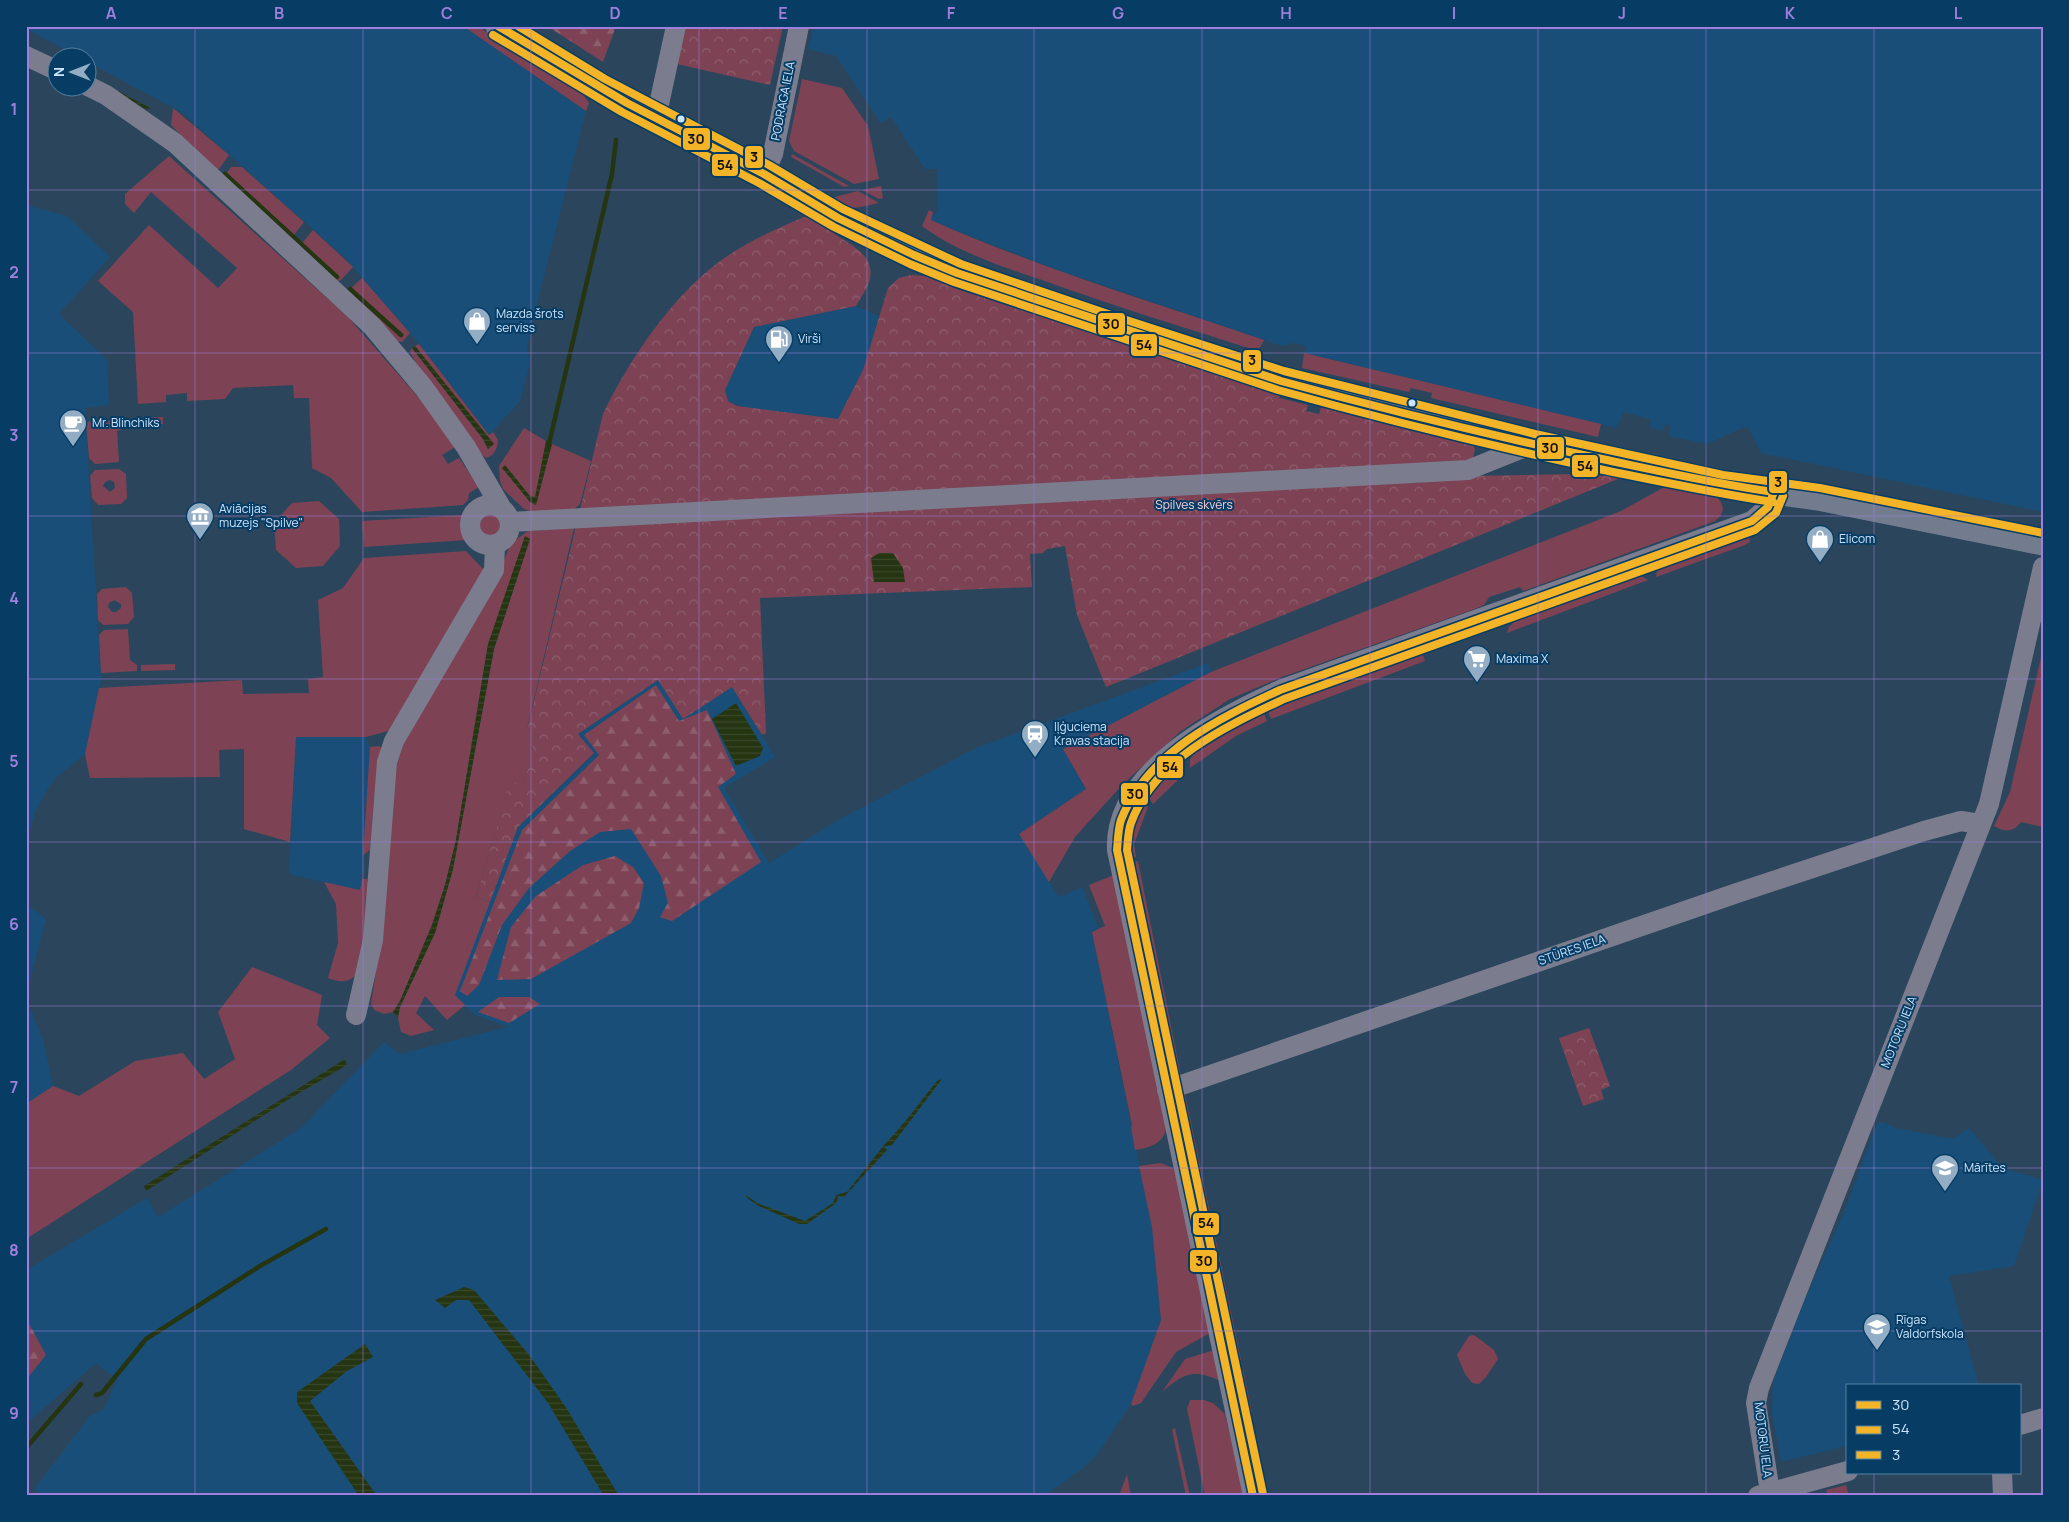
<svg xmlns="http://www.w3.org/2000/svg" width="2069" height="1522" font-family="Manrope,sans-serif">
	<style>
		.built { fill: #194e78 }
		.green { fill: #7d4354; fill-rule: evenodd }
		.forest { fill: url(#forest-firs) }
		.park { fill: url(#park-crowns) }
		.water { fill: url(#water-rules) }
		.lines { fill: none; stroke-linecap: round; stroke-linejoin: round }
		.stream { stroke: #253411; stroke-width: 4.5 }
		.minor { stroke: #7b7d8f; stroke-width: 20 }
		.major { stroke: #737c8f; stroke-width: 25 }
		.bus-1-casing { stroke: #073d65; stroke-width: 11 }
		.bus-2-casing { stroke: #073d65; stroke-width: 11 }
		.bus-3-casing { stroke: #073d65; stroke-width: 11 }
		.bus-1 { stroke: #f4b427; stroke-width: 8 }
		.bus-2 { stroke: #f4b427; stroke-width: 8 }
		.bus-3 { stroke: #f4b427; stroke-width: 8 }
		.grid { fill: none; stroke: #9f7fdb; stroke-width: 1; stroke-opacity: 0.55 }
		.bus-dot { fill: #cbe4fd; stroke: #073d65; stroke-width: 2 }
		.labels { text-anchor: middle; stroke-width: 4; stroke-linejoin: round; paint-order: stroke }
		.street-label { font-size: 12px; fill: #cbe4fd; stroke: #073d65 }
		.poi-label { font-size: 12px; fill: #cbe4fd; stroke: #073d65; text-anchor: start }
		.park-label { font-size: 12px; fill: #fbccd4; stroke: #073d65 }
		.line-badge { stroke: #073d65; stroke-width: 2 }
		.pale-badge-label { font-size: 14px; text-anchor: middle; font-weight: bold; fill: #111 }
		.neatline { fill: none; stroke: #9f7fdb; stroke-width: 2 }
		.grid-label { font-size: 16px; text-anchor: middle; font-weight: bold; fill: #9f7fdb }
	</style>
	<defs>
		<pattern id="forest-firs" width="22" height="20" patternUnits="userSpaceOnUse" patternTransform="scale(1.25)"><rect width="22" height="20" fill="#7d4354"/><path d="M5 1l3.5 6h-7zM16 11l3.5 6h-7z" fill="#8e5e6e"/></pattern>
		<pattern id="park-crowns" width="20" height="18" patternUnits="userSpaceOnUse" patternTransform="scale(1.25)"><rect width="20" height="18" fill="#7d4354"/><path d="M2 6a3 3 0 1 1 6 0M12 15a3 3 0 1 1 6 0" fill="none" stroke="#8e5e6e"/></pattern>
		<pattern id="water-rules" width="6" height="5" patternUnits="userSpaceOnUse" patternTransform="scale(1.25)"><rect width="6" height="5" fill="#253411"/><path d="M0 2.5h6" fill="none" stroke="#394829"/></pattern>
	</defs>
	<rect width="100%" height="100%" fill="#2b465c"/>
	<path class="built" d="M26,26h437l123,85 -53,208 -6,28 3,15 -10,39 -31,34 -73,-95 -72,-83 -163,-145 -93,-50v-4l-9,-1 -53,-28z
		M814,26h1229v486l-282,-59 -12,-25h-7l-35,16 -38,-8 1,-11 -5,-1 -2,7 -14,-4 2,-7 -27,-8 -8,16 -312,-75 2,-7 -12,-3 -12,3 -216,-73 -105,-40 -31,-13 8,-10 -1,-41h-12l-34,-52 -10,6 -45,-67 -28,-7z
		M26,205l41,11 43,41 -51,57 48,46 2,45 -24,3 16,273 -16,73 -27,22 -11,14 -12,22 -8,31z
		M856,306l23,10 -16,54 -25,49 -93,-11 -17,-7 -3,-11 29,-63z
		M1208,663l3,9 -148,77 23,40 -67,45 40,63 23,-10 17,43 -7,2 60,295 9,93 -28,81 -36,54 -15,14 -38,27h-1004l-6,-7 56,-73 14,-7 13,-29 -21,-17 -70,61v-44l20,-25 -20,-37v-48l121,-72 11,19 143,-89 83,-86 16,12 108,-27 -33,-12 -21,-20 64,-168 76,-73 -16,-20 80,-55 74,8 43,70 -51,31 45,75 69,-43 138,-72z
		M338,736l28,1 5,15 -10,139 -72,-17 7,-137z
		M26,903l20,16 -15,57 -3,27 15,37 10,46 -27,18z
		M1882,1122l15,6 56,11 16,-11 34,40 40,12 -29,86 -65,10 30,110h-131v60l-67,16 -9,-49 1,-31 32,-83 38,-84 34,-91z"/>
	<path class="green" d="M463,26h14l105,67 7,10 -3,8z
		M802,79l40,9 26,38 11,53 -25,5 -60,-33 -5,-10z
		M173,108l56,47 -10,14h-5l-43,-44z
		M792,154l57,32 -5,1 -51,-29 -2,-2z
		M169,156l178,160 79,90 31,40 -15,9 6,9 11,-6 20,29 -10,6 -1,7 -5,5 -101,7 -31,-34 -19,-10 -3,-70h-15l-1,-13 -60,3 -8,11 -38,2v-8l-21,2v7l-28,2 -5,-92 -35,-31 51,-56 69,63 19,-20 -86,-76 -17,21 -9,-9v-10z
		M231,167h11l62,55 -11,14 -7,1 -63,-58z
		M881,186l2,12 -4,1 -17,-9z
		M858,191l21,12c-18,4 -34,10 -48,-5z
		M929,210l4,2 -2,8c108,48 221,82 333,120l-6,11c-72,-23 -145,-45 -216,-71 -42,-14 -85,-28 -120,-54z
		M313,230l40,37 -12,13 -6,2 -36,-35z
		M362,278l48,55 -8,9 -5,-1 -46,-46 -1,-6z
		M419,344l70,91 4,-3 5,8c-1,9 -3,15 -12,18l-5,-4 -61,-83 -10,-19 2,-4 71,91 5,10 5,-5 -78,-98z
		M1304,353l297,71 -3,13 -167,-39 1,-5 -21,-5 -2,4 -107,-24z
		M163,417v7l-35,1v-6z
		M121,420l1,9 -5,2 2,31 -24,2 -6,-6 -3,-36z
		M524,428l22,13 -10,56h-6l-25,-32 25,37 5,2 17,-60 39,17 -11,43 -8,7 -40,1 -8,-3 -21,-20 -3,-8 -1,-15z
		M119,469l7,5 1,24 -6,6 -23,1 -6,-7 -2,-22 5,-6zM110,480l4,2 1,6 -5,4 -7,-6 2,-4z
		M1668,485l46,10c11,8 12,18 1,26l-192,70 -3,-4 -31,10 -5,8 -12,5 -190,67 -52,22 -23,15 -26,17 -58,53 -48,53 -26,45 -30,-48 67,-45 -23,-40 148,-77 410,-161z
		M319,501l20,18 1,27 -17,20 -27,2 -20,-18 -2,-27 18,-20z
		M477 525a12 12 0 1 1 24 0a12 12 0 1 1-24 0Z
		M463,515l3,25 -102,7 -2,-26z
		M574,528l-47,201 9,3 -12,54 -14,-3 -34,114 14,5 -35,93 10,10 -18,15 -22,-24 -9,17 18,17 -23,6 -10,-4 -3,-15 2,-10 35,-74 18,-64 41,-220 36,-110 -42,105 -32,196 -11,45 -13,40 -32,76 -7,11 -9,2 -10,-4 -3,-7 8,-50 10,-162 13,-44 95,-170 14,-34 17,-12z
		M1749,534l1,8 -5,3 -89,32 1,-6 6,-5z
		M466,551l20,21 -94,158 -26,7h-70l-6,105 -46,-13v-80l-25,1 1,27 -130,1 -5,-24 14,-66 143,-8 1,14 66,-1 -1,-14 15,-2 -5,-77 25,-12 21,-30z
		M1640,575l8,5 -141,53 2,-6 8,-8z
		M126,587l6,6 2,24 -6,7 -25,1 -5,-5 -1,-26 5,-5zM114,600l7,4v4l-5,4h-4l-4,-5 1,-4z
		M128,629l2,31 7,5v6l-36,2 -2,-38 5,-5z
		M2043,649v178l-22,-5c-8,11 -17,10 -27,4l16,-34z
		M1422,653l3,8 -154,58 -4,-10z
		M175,664v6l-34,1v-6z
		M1263,710l4,11 -31,15 -46,32c0,-4 -1,-8 2,-12 10,-18 53,-36 71,-46z
		M379,746l4,3 -9,50 -4,51 -7,5 7,-108z
		M1175,772l8,3 -30,29 -6,-9 18,-19z
		M1142,799l6,8 -14,37 2,13 -10,2 3,-31z
		M1138,861l43,215 -9,-6 -45,-207z
		M1114,875l52,253c-2,15 -16,20 -31,22l-4,-23 1,-2 -40,-193 13,-6 -16,-41z
		M362,879h5l1,4c-1,21 -1,74 -11,90 -7,11 -19,9 -29,5l10,-35 -2,-39 -12,-22 36,8z
		M252,967l70,28 -5,30 13,13 -39,32 -265,169v-135l27,-18 26,10 56,-35 48,-8 21,26 31,-20 -17,-47z
		M1185,1094l56,266 -7,-3 -54,-258z
		M1161,1163l12,5 4,7 33,158 -34,19 -35,51 -8,3 -2,-2 30,-84 -9,-93 -13,-61z
		M1474,1335l20,15 4,9 -12,18 -7,7 -7,-1 -7,-9 -8,-19 12,-19z
		M1211,1351l3,1 6,26 -2,2c-26,-12 -36,-5 -56,12l23,-33z
		M1243,1369l9,44 -3,1c-6,-12 -21,-34 -6,-45z
		M1190,1400h14l9,3 12,11 19,82h-39l-18,-87z
		M1175,1428l15,68h-4l-14,-66z
		M1127,1474l4,22h-12z
		M1846,1485l3,11h-21l-2,-6z"/>
	<path class="forest" d="M547,26h69l-13,36z
		M656,685l23,36 28,-11 29,64 -18,13 43,75 -89,59 -12,-4 8,-14 -7,-27 -30,-47 -31,3 -30,19 -41,37 -27,37 -23,60 -12,11 -7,-5 62,-161 77,-75 -15,-20z
		M615,856l18,11 11,16 -5,25 -8,15 -100,56 -34,1 14,-53 25,-31 47,-31z
		M499,997h30l11,7 -31,19 -31,-11z
		M26,1318l20,37 -20,25z"/>
	<path class="park" d="M686,26h97l-13,59 -93,-21z
		M811,214c6,5 13,12 20,17 16,13 44,22 39,48 -2,9 -10,19 -14,27l-102,21 -29,63 3,11 9,5 101,13 25,-49 25,-82 11,-10 12,-3 13,1 44,17 39,7 273,94 -1,4 29,7 -2,6 13,3 3,-10 149,37 4,8 -6,27 107,-2 47,3 -517,210 -29,-72 -12,-69 -18,3 -4,4 -13,1 2,33 -272,11 6,135 -4,2 -30,-48 -49,32 -25,-39 -80,54 16,19 -76,74 -28,75 -14,-5 34,-115 14,3 12,-53 -9,-2 76,-316c26,-54 70,-120 120,-155 27,-19 57,-32 88,-45z
		M1589,1028l21,58 -9,4 3,9 -21,7 -24,-68z"/>
	<path class="water" d="M88,75l62,33 -2,2 -60,-32z
		M415,346l79,98 -6,5 -5,-10 -71,-91z
		M546,441l6,3 -16,61 -6,-3 -28,-34 3,-3 25,31 5,1z
		M525,536l5,3 -36,110 -41,220 -18,64 -35,74 -2,10 -5,-5 7,-11 32,-76 13,-40 11,-45 32,-196z
		M879,553h14l10,15 2,14h-31l-3,-24z
		M736,703l27,45 -3,8 -24,10 -24,-47z
		M345,1059l2,6 -58,34 -143,92 -2,-5z
		M942,1079l-50,66 -8,2 3,3 -43,47 -5,-1 -3,7 -29,21h-8l-42,-19 -11,-8v-2l11,8 48,18 28,-18 3,-8 11,-3 37,-47c19,-19 35,-42 53,-64z
		M464,1287l10,3 56,66 37,53 52,87h-15l-56,-93 -79,-103h-13l-11,8 -10,-8z
		M365,1344l8,13 -26,14 -37,30 67,95h-18l-62,-93v-11l3,-2z"/>
	<g class="lines">
		<path class="stream" d="M225,174l112,103
			M350,289l51,46
			M548,448l64,-274 4,-34
			M96,1395l6,-2 44,-54 114,-73 66,-37
			M26,1448l55,-64"/>
		<path class="minor" d="M26,56l32,15
			M88,86l18,9 69,48 197,183 52,62 42,59 36,62
			M656,118l20,-92
			M764,174l9,-20 26,-128
			M470 525a20 20 0 1 1 40 0a20 20 0 1 1-40 0Z
			M510,522l958,-52 65,-26
			M356,1015l17,-75 14,-178 7,-21 100,-171 1,-25
			M1167,1090l570,-197 187,-62 37,-10 19,3
			M2020,1425l23,-7
			M2002,1473l1,23
			M1770,1492l-14,-89 3,-15 230,-584 54,-237
			M1253,1496l-136,-646c-4,-78 101,-132 163,-160l472,-169 16,-14 6,-15
			M1758,1496l90,-25"/>
		<path class="major" d="M498,26l102,62 164,86 74,44 119,55 154,52 170,56 252,63 188,41 97,13 225,45"/>
		<g class="bus-1-casing">
			<path id="bus-1" d="M498,26l129,77 137,71 74,44 76,37 43,18 324,108c106,29 213,55 321,78 57,12 114,25 172,33
				M1253,1496l-136,-646c1,-10 1,-21 4,-30 26,-67 98,-102 159,-130l472,-169 16,-14 6,-15"/>
		</g>
		<g class="bus-2-casing">
			<path id="bus-2" d="M493,35l129,77 137,71 75,44 76,37 44,18 324,108c104,29 210,55 316,78 59,12 119,25 179,34
				M1263,1494l-136,-644c1,-9 1,-19 4,-27 23,-64 96,-97 153,-124l471,-169 21,-17 7,-17"/>
		</g>
		<g class="bus-3-casing">
			<path id="bus-3" d="M518,26l87,53 164,86 74,44 118,55 153,52 170,55 251,63 188,41 97,13 223,45"/>
		</g>
		<use href="#bus-1" class="bus-1"/>
		<use href="#bus-2" class="bus-2"/>
		<use href="#bus-3" class="bus-3"/>
	</g>
	<path class="grid" d="M195,26v1470M363,26v1470M531,26v1470M699,26v1470M867,26v1470M1034,26v1470M1202,26v1470M1370,26v1470M1538,26v1470M1706,26v1470M1874,26v1360M26,190h2017M26,353h2017M26,516h2017M26,679h2017M26,842h2017M26,1006h2017M26,1168h2017M26,1331h2017M1874,1473v23"/>
	<defs>
		<g id="shop-pin" transform="scale(1.4375)"><path d="M0 17L-7.5 6A9.5 9.5 0 1 1 7.5 6Z" fill="#93adc5" stroke="#073d65"/><path d="M-5-2.5h2.3a2.7 3.5 0 0 1 5.4 0H5L5.5 6h-11ZM-1.5-2.5h3a1.5 2.3 0 0 0-3 0Z" fill="#fff"/></g>
		<g id="fuel-pin" transform="scale(1.4375)"><path d="M0 17L-7.5 6A9.5 9.5 0 1 1 7.5 6Z" fill="#93adc5" stroke="#073d65"/><path d="M-5.5-6h7V0h2V4h1.3V-2.5L3-4.5l.8-.8L6-3V5H2.5V1h-1V6h-7ZM-4.2-4.7v3.2H.2V-4.7Z" fill="#fff"/></g>
		<g id="cafe-pin" transform="scale(1.4375)"><path d="M0 17L-7.5 6A9.5 9.5 0 1 1 7.5 6Z" fill="#93adc5" stroke="#073d65"/><path d="M-5.5-4.5H6V0H3Q3 3.5 0 3.5H-2.5Q-5.5 3.5-5.5 0ZM3-3.2v2h1.7v-2ZM-6 4.5H4V6H-6Z" fill="#fff"/></g>
		<g id="museum-pin" transform="scale(1.4375)"><path d="M0 17L-7.5 6A9.5 9.5 0 1 1 7.5 6Z" fill="#93adc5" stroke="#073d65"/><path d="M0-6L6-3V-2H-6V-3ZM-5-1h2V3h-2ZM-1-1h2V3h-2ZM3-1h2V3H3ZM-6 4H6V6H-6Z" fill="#fff"/></g>
		<g id="supermarket-pin" transform="scale(1.4375)"><path d="M0 17L-7.5 6A9.5 9.5 0 1 1 7.5 6Z" fill="#93adc5" stroke="#073d65"/><path d="M-6-5.5h2.5l.6 2H6L4.5 2H-2.5L-4.4-4H-6ZM-1.5 3.2a1.3 1.3 0 1 0 .1 0ZM3 3.2a1.3 1.3 0 1 0 .1 0Z" fill="#fff"/></g>
		<g id="station-pin" transform="scale(1.4375)"><path d="M0 17L-7.5 6A9.5 9.5 0 1 1 7.5 6Z" fill="#93adc5" stroke="#073d65"/><path d="M-3-6H3Q5-6 5-4V2Q5 4 3 4L4.5 6H3L1.5 4h-3L-3 6H-4.5L-3 4Q-5 4-5 2V-4Q-5-6-3-6ZM-3.5-4v3h7v-3ZM-3.5 1v1.5H-2V1ZM2 1v1.5H3.5V1Z" fill="#fff"/></g>
		<g id="school-pin" transform="scale(1.4375)"><path d="M0 17L-7.5 6A9.5 9.5 0 1 1 7.5 6Z" fill="#93adc5" stroke="#073d65"/><path d="M0-5L7-2L0 1L-7-2ZM-4 1L0 2.5L4 1V4Q0 6-4 4Z" fill="#fff"/></g>
	</defs>
	<g fill-rule="evenodd">
		<use href="#shop-pin" x="477" y="321"/>
		<use href="#fuel-pin" x="779" y="339"/>
		<use href="#cafe-pin" x="73" y="423"/>
		<use href="#museum-pin" x="200" y="516"/>
		<use href="#shop-pin" x="1820" y="539"/>
		<use href="#supermarket-pin" x="1477" y="659"/>
		<use href="#station-pin" x="1035" y="734"/>
		<use href="#school-pin" x="1945" y="1168"/>
		<use href="#school-pin" x="1877" y="1327"/>
	</g>
	<g class="bus-dot">
		<circle cx="681" cy="119" r="4.5"/>
		<circle cx="1412" cy="403" r="4.5"/>
	</g>
	<g class="labels">
		<g class="street-label">
			<text transform="translate(783 101) rotate(-79)" y="4">PODRAGA IELA</text>
			<text transform="translate(1572 950) rotate(-19)" y="4">STŪRES IELA</text>
			<text transform="translate(1899 1032) rotate(-68)" y="4">MOTORU IELA</text>
			<text transform="translate(1763 1440) rotate(83)" y="4">MOTORU IELA</text>
		</g>
		<g class="poi-label">
			<text x="496" y="318">Mazda šrots<tspan x="496" dy="14">serviss</tspan></text>
			<text x="798" y="343">Virši</text>
			<text x="92" y="427">Mr. Blinchiks</text>
			<text x="219" y="513">Aviācijas<tspan x="219" dy="14">muzejs "Spilve"</tspan></text>
			<text x="1839" y="543">Elicom</text>
			<text x="1496" y="663">Maxima X</text>
			<text x="1054" y="731">Iļģuciema<tspan x="1054" dy="14">Kravas stacija</tspan></text>
			<text x="1964" y="1172">Mārītes</text>
			<text x="1896" y="1324">Rīgas<tspan x="1896" dy="14">Valdorfskola</tspan></text>
		</g>
		<g class="park-label">
			<text x="1194" y="509">Spilves skvērs</text>
		</g>
	</g>
	<g class="line-badge">
		<rect x="682" y="127" width="29" height="24" rx="5" fill="#f4b427"/>
		<rect x="744" y="145" width="20" height="24" rx="5" fill="#f4b427"/>
		<rect x="711" y="153" width="28" height="24" rx="5" fill="#f4b427"/>
		<rect x="1097" y="312" width="29" height="24" rx="5" fill="#f4b427"/>
		<rect x="1130" y="333" width="28" height="24" rx="5" fill="#f4b427"/>
		<rect x="1242" y="349" width="20" height="24" rx="5" fill="#f4b427"/>
		<rect x="1536" y="436" width="29" height="24" rx="5" fill="#f4b427"/>
		<rect x="1571" y="454" width="28" height="24" rx="5" fill="#f4b427"/>
		<rect x="1768" y="470" width="20" height="24" rx="5" fill="#f4b427"/>
		<rect x="1156" y="755" width="28" height="24" rx="5" fill="#f4b427"/>
		<rect x="1120" y="782" width="29" height="24" rx="5" fill="#f4b427"/>
		<rect x="1192" y="1212" width="28" height="24" rx="5" fill="#f4b427"/>
		<rect x="1189" y="1249" width="29" height="24" rx="5" fill="#f4b427"/>
	</g>
	<g class="pale-badge-label">
		<text x="696" y="144">30</text>
		<text x="754" y="162">3</text>
		<text x="725" y="170">54</text>
		<text x="1111" y="329">30</text>
		<text x="1144" y="350">54</text>
		<text x="1252" y="365">3</text>
		<text x="1550" y="453">30</text>
		<text x="1585" y="471">54</text>
		<text x="1778" y="487">3</text>
		<text x="1170" y="772">54</text>
		<text x="1135" y="799">30</text>
		<text x="1206" y="1228">54</text>
		<text x="1204" y="1266">30</text>
	</g>
	<rect width="2069" height="1522" fill="none" stroke="#073d65" stroke-width="55"/>
	<rect x="1846" y="1384" width="175" height="90" fill="#073d65" stroke="#5580a2"/>
	<rect x="1856" y="1401" width="25" height="8" fill="#f4b427" stroke="#5580a2"/>
	<text x="1892" y="1410" font-size="15" fill="#cbe4fd">30</text>
	<rect x="1856" y="1426" width="25" height="8" fill="#f4b427" stroke="#5580a2"/>
	<text x="1892" y="1434" font-size="15" fill="#cbe4fd">54</text>
	<rect x="1856" y="1451" width="25" height="8" fill="#f4b427" stroke="#5580a2"/>
	<text x="1892" y="1460" font-size="15" fill="#cbe4fd">3</text>
	<g transform="translate(72 72) rotate(270)"><circle r="24" fill="#073d65" stroke="#5580a2"/>
	<path d="M0-4L9 19L0 12L-9 19Z" fill="#93adc5"/>
	<text y="-8" font-size="14" font-weight="bold" text-anchor="middle" fill="#cbe4fd">N</text>
	</g>
	<rect x="28" y="28" width="2014" height="1466" class="neatline"/>
	<g class="grid-label">
		<text x="111" y="19">A</text>
		<text x="279" y="19">B</text>
		<text x="447" y="19">C</text>
		<text x="615" y="19">D</text>
		<text x="783" y="19">E</text>
		<text x="951" y="19">F</text>
		<text x="1118" y="19">G</text>
		<text x="1286" y="19">H</text>
		<text x="1454" y="19">I</text>
		<text x="1622" y="19">J</text>
		<text x="1790" y="19">K</text>
		<text x="1958" y="19">L</text>
		<text x="14" y="115">1</text>
		<text x="14" y="278">2</text>
		<text x="14" y="441">3</text>
		<text x="14" y="604">4</text>
		<text x="14" y="767">5</text>
		<text x="14" y="930">6</text>
		<text x="14" y="1093">7</text>
		<text x="14" y="1256">8</text>
		<text x="14" y="1419">9</text>
	</g>
</svg>
